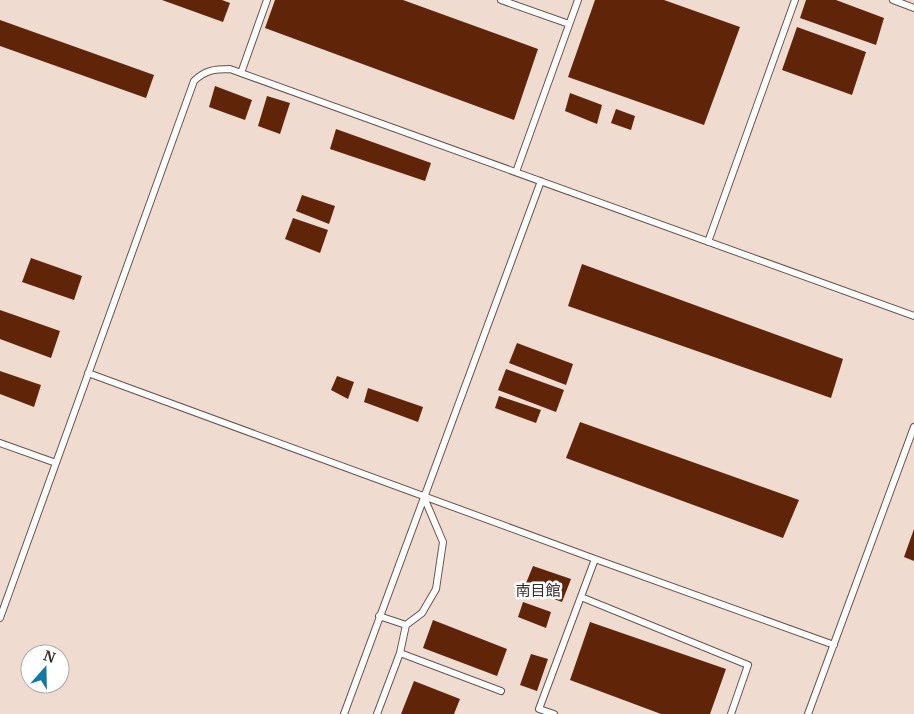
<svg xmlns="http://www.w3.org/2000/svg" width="914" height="714" font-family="Merriweather,'Noto Sans JP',serif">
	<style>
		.building { fill: #602509 }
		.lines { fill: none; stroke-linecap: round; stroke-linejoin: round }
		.lane-casing { stroke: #67554c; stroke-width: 8 }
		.lane { stroke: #fff; stroke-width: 6 }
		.labels { text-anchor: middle; stroke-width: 5; stroke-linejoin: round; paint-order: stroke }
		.quarter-label { font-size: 15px; fill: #372e2a; stroke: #fff }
	</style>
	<rect width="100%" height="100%" fill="#f0dbd0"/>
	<path class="building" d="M162,0h60l8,3 -7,19z
		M275,0h128l135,49 -24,71 -249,-92z
		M595,0h69l76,27 -36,98 -136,-48z
		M806,0h30l48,18 -8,27 -76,-27z
		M0,20l154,55 -8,23 -146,-52z
		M797,27l69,25 -14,43 -70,-25z
		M215,86l37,14 -7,20 -36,-13z
		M570,93l32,12 -5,19 -32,-13z
		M267,96l23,7 -10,31 -22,-8z
		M616,109l19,7 -4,14 -20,-7z
		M336,129l95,34 -6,18 -95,-32z
		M302,195l33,11 -6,18 -33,-13z
		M293,218l35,12 -8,23 -35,-14z
		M31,258l51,18 -8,24 -52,-18z
		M582,264l261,95 -12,39 -263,-92z
		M0,310l60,21 -9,27 -51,-19z
		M517,343l56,21 -7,21 -57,-22z
		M506,369l58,21 -8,22 -58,-22z
		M0,371l41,14 -7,22 -34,-13z
		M337,376l17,6 -6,17 -17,-9z
		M368,388l55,19 -5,15 -54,-20z
		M499,396l42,14 -5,13 -41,-15z
		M580,422l219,78 -16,38 -217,-80z
		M914,529v32l-10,-4z
		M533,566l38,13 -9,23 -38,-14z
		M523,602l28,10 -5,16 -28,-11z
		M433,620l74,29 -10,27 -74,-28z
		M590,622l136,47 -16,45h-49l-91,-34z
		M531,654l17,5 -11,32 -17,-6z
		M414,681l46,18 -6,15h-53z"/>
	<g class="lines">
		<g class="lane-casing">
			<path id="lane" d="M501,0l68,24
				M893,0l21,8
				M241,73l26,-73
				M516,172l62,-172
				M708,242l87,-242
				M88,373l507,186 -56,150 15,5
				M0,443l56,20
				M595,559l239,86
				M581,597l167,68 -17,49
				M379,616l27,9 16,-12 14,-24 7,-47 -20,-47
				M0,618l194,-537c11,-11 21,-12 36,-12l684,247
				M406,625l-6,28 101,38
				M344,714l197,-533
				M377,714l23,-61
				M808,714l106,-287"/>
		</g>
		<use href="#lane" class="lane"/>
	</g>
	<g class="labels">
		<g class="quarter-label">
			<text x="538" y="596">南目館</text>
		</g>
	</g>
	<g transform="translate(45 669) rotate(20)"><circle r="24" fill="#ffffff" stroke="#afabaa"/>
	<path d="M0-4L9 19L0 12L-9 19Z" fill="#1279a4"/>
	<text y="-8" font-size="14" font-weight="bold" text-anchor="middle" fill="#372e2a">N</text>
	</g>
</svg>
